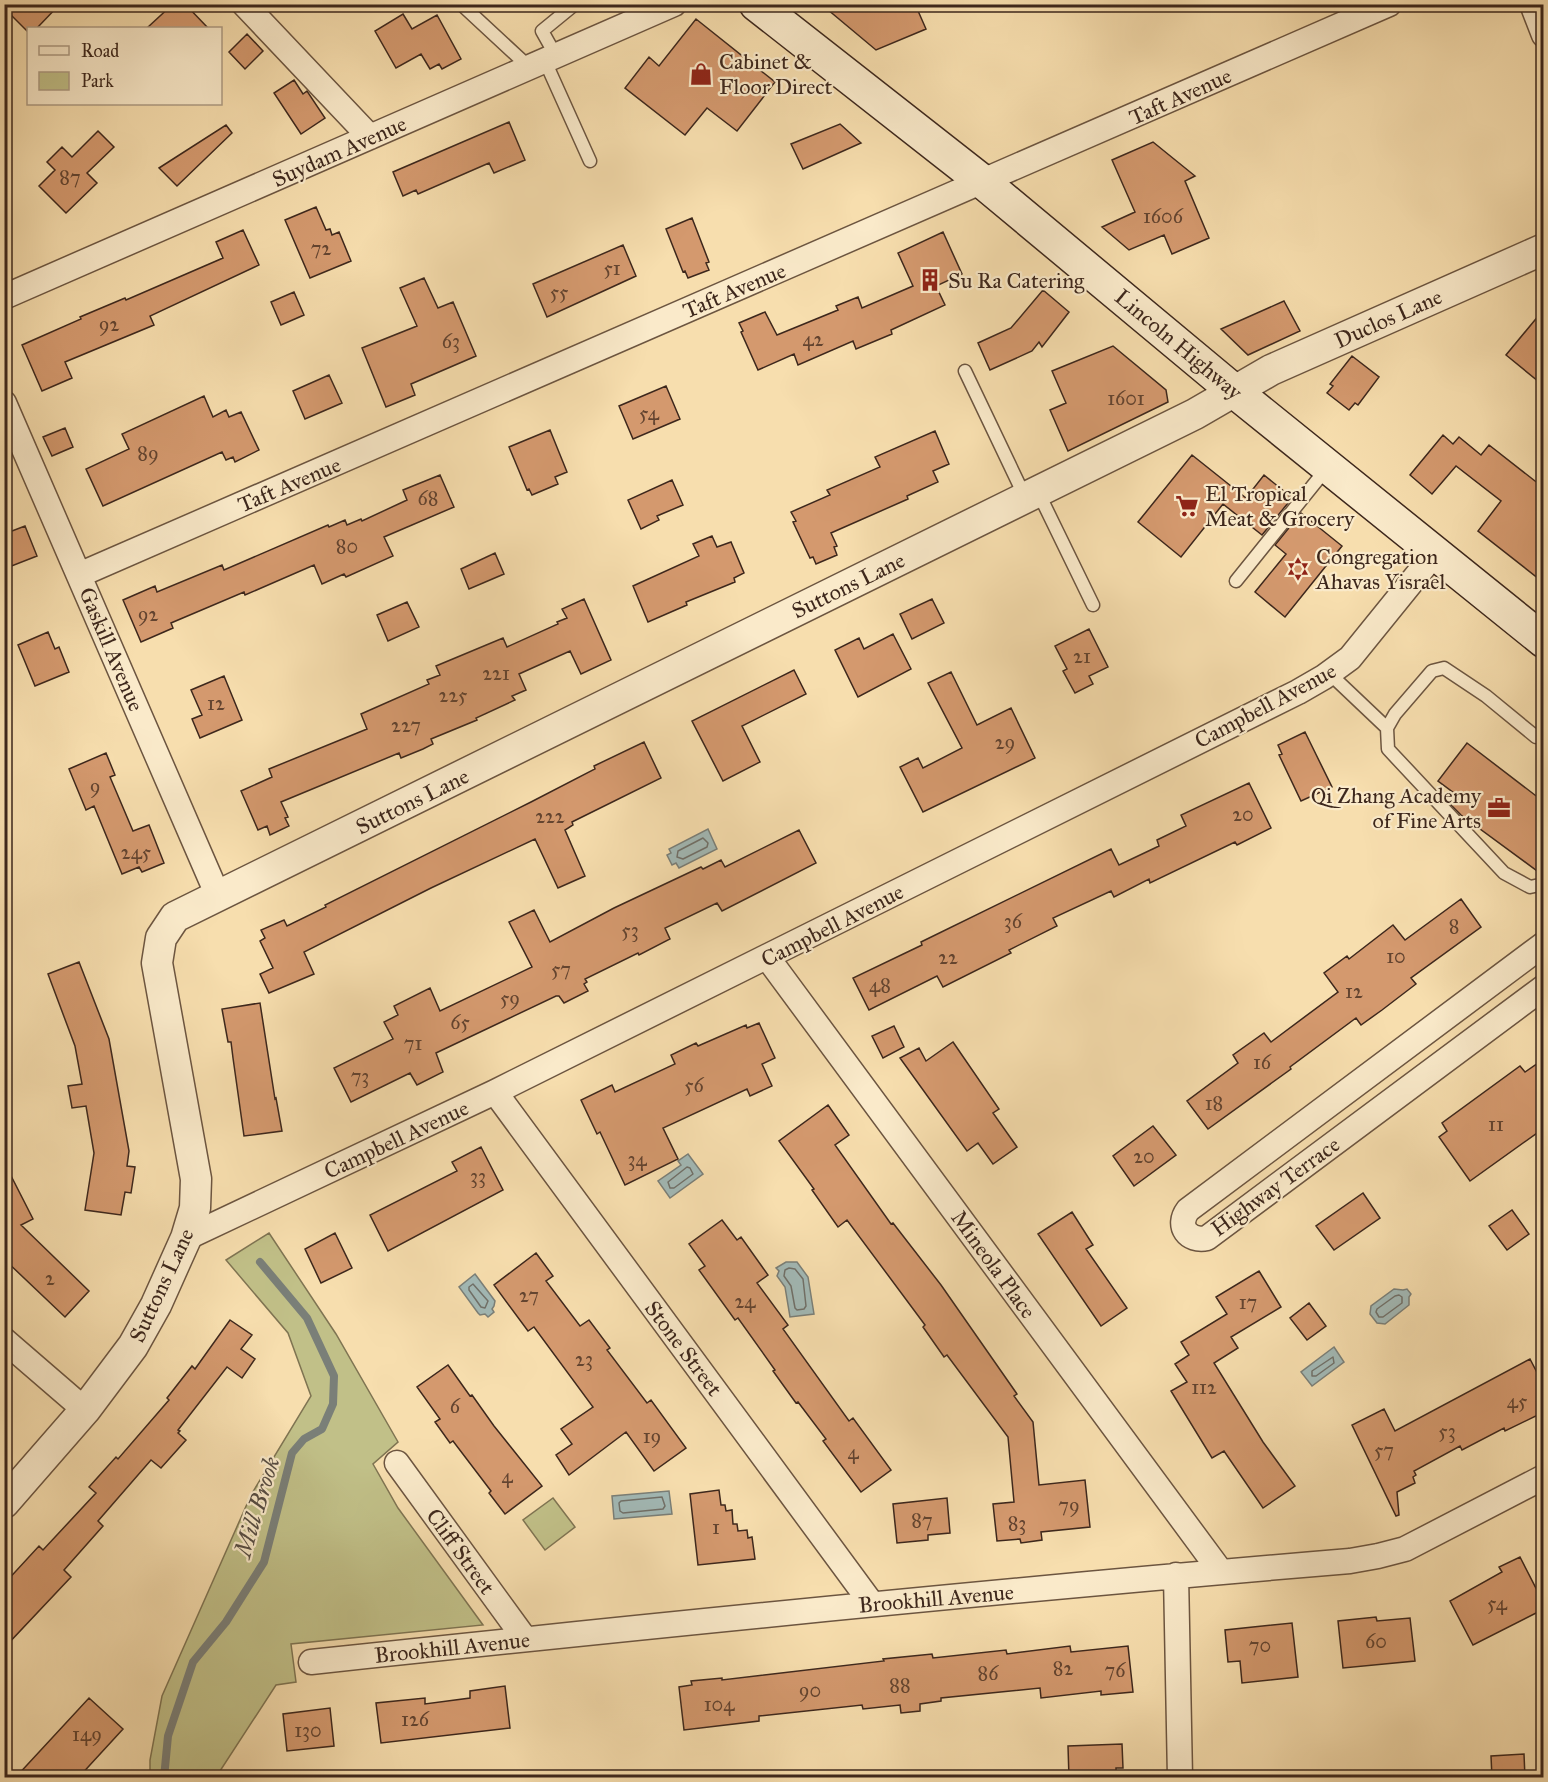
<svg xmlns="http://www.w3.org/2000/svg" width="1548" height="1782" font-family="'IM FELL Great Primer',serif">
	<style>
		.green { fill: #c1c088; stroke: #7f7452; stroke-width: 1.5 }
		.water { fill: #a2b9b6; stroke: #7a7f78; stroke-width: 1.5 }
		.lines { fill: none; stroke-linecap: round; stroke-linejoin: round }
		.shore { stroke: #707069; stroke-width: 1.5 }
		.stream { stroke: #7a7f78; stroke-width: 8 }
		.building { fill: #d4996e; stroke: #3d271c; stroke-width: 1.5 }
		.service-casing { stroke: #6c5540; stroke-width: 15 }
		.minor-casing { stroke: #6c5540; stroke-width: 27 }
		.tertiary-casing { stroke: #6c5540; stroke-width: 33 }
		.secondary-casing { stroke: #3d271c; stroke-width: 36 }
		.service { stroke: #faeaca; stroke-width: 12 }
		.minor { stroke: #faeaca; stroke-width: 24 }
		.tertiary { stroke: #faeaca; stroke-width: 30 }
		.secondary { stroke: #faeaca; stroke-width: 33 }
		.labels { text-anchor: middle; stroke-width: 4.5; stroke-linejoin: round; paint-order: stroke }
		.number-label { font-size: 20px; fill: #634430 }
		.poi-label { font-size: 22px; fill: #3d271c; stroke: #faeaca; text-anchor: start }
		.street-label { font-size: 22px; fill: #3d271c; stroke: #faeaca }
		.water-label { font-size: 24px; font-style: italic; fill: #564c42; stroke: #faeaca }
	</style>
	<rect width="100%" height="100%" fill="#f7deae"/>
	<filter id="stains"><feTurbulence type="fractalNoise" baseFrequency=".00333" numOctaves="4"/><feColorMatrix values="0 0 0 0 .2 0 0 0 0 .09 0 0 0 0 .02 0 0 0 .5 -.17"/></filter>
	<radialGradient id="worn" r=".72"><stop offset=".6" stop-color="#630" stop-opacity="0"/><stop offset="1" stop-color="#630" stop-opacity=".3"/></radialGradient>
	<path class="green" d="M269,1233l67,101 62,108 -25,22 25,44 85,117 -192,19 5,38 -20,3 -58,89v3h-68v-17l12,-64 89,-201 60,-99 -23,-63 -62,-73z
		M553,1498l22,29 -30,23 -22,-30z"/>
	<path class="water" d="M708,829l9,20 -38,19 -3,-5 -4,2 -5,-10 4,-2 -2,-4z
		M688,1154l15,20 -33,24 -12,-17 23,-16 -3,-4z
		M786,1262h11l11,15 6,37 -24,3 -5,-30 -8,-11 2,-5 -3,-3z
		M475,1274l20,27 -1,5 -2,3 2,3 -6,5 -3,-3 -5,1 -2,-2 -19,-26z
		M1394,1289l9,1 4,-1 4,5 -2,3v8l-24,19 -8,-1 -7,-9 1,-8z
		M1334,1347l10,15 -32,24 -11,-14z
		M669,1491l3,23 -58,5 -2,-23z"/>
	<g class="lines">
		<path class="shore" d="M703,838l5,5 -1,4 -24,12 -6,-2 1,-6z
			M687,1167l3,1 3,6 -19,14h-4l-2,-6z
			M789,1268l6,1 8,10 3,27 -2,3 -7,1 -2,-2 -4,-22 -7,-10 1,-6z
			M473,1284l15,17 -3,7 -4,-1 -12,-17v-3z
			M1399,1295l3,2v6l-19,14h-4l-3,-5 1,-3 18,-13z
			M1333,1357l1,6 -18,13h-4v-5z
			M662,1497l3,9 -2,3 -40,4 -3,-2 -1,-8 2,-2z"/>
		<path class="stream" d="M164,1778l4,-42 25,-74 33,-40 38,-60 28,-109 12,-14 18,-10 11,-25 1,-28 -27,-58 -47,-56"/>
	</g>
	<path class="building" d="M4,4h56l-23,24h-9v4l-24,-24z
		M173,4h12l23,24h-61z
		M821,4h94l11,25 -50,21z
		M403,14l9,15 25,-14 24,44 -19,10 -3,-5 -9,5 -9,-15 -25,14 -21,-37z
		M696,19l79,63 -38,49 -30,-23 -22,27 -60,-47 24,-31 10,9z
		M247,34l16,17 -18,18 -16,-17z
		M294,80l9,14 4,-3 18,27 -24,16 -27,-41z
		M509,122l16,38 -31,13 -5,-10 -71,31 -2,-4 -13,6 -10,-24z
		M840,124l21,19 -58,26 -12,-25z
		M226,125l6,8 -55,53 -18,-18z
		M98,131l16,16 -27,26 10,10 -31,30 -27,-27 16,-16 -8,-8 15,-15 10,10z
		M1153,142l42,34 -10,5 24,57 -37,16 -8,-19 -35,15 -27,-23 33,-15 -23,-52z
		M316,207l10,23 4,-1 2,6 7,-3 12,29 -41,17 -25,-58z
		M692,218l17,44 -3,1 3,7 -21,8 -3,-7 -2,1 -17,-43z
		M243,230l16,35 -109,51 4,9 -89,37 7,16 -30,13 -20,-46 59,-26 -1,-2 45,-19 1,2 97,-42 -7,-16z
		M943,232l19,42 -26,12 9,19 -54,25 1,4 -36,15 -3,-8 -55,24 -4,-11 -36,16 -17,-38 2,-1 -4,-8 26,-11 12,23 61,-25 -2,-4 22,-9 4,11 51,-22 -15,-33z
		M623,245l13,31 -89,41 -14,-33z
		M424,278l14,30 15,-6 23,54 -65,28 4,11 -29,12 -24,-59 55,-22 -17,-38z
		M1043,290l26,22 -27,35 -3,-5 -7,9 -42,19 -12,-27 33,-15z
		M294,292l10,23 -23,10 -10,-23z
		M1284,301l16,30 -52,24 -27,-26z
		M1544,309v77l-38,-31z
		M1113,346l53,44 2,12 -100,49 -18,-41 16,-7 -14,-32z
		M1352,356l27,21 -21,28 -3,-2 -6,7 -22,-17 6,-7 -3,-2z
		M329,375l13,28 -37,16 -12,-28z
		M666,386l14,33 -47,20 -14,-33z
		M204,396l9,21 13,-7 3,7 12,-5 18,38 -24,12 -2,-5 -7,3 -4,-8 -119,54 -17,-37 43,-20 -7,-15z
		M65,428l8,19 -21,9 -9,-19z
		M550,430l17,42 -12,5 3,7 -26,11 -3,-6 -2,1 -18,-43z
		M935,431l14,33 -16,7 5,11 -31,14 1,3 -77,34 6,13 -3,1 3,8 -21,9 -3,-7 -3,1 -17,-36 3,-1 -5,-9 39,-17 -3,-5 53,-23 -5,-10z
		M1443,435l10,9 6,-7 22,18 8,-10 55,43v95l-66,-52 23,-30 -45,-35 -24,28 -22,-19z
		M1192,455l54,43 18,-23 26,21 -4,5 2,2 -26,32 -39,-31 -42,53 -43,-35z
		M440,475l14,32 -70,30 9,19 -47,21 -2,-3 -22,10 -8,-19 -69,30 -1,-3 -73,31 2,5 -32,14 -18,-42 32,-14 2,6 65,-27 2,5 104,-45 1,2 16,-7 2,5 14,-6 1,2 45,-21 -4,-10z
		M672,480l11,25 -26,11 2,4 -18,9 -13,-29z
		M1301,513l41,33 -57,71 -30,-25 31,-38 -11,-9z
		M25,526l12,30 -33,13v-35z
		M712,536l5,11 14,-5 13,31 -10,5 1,4 -49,20 1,3 -39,17 -15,-36 66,-30 -6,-12z
		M495,553l9,21 -35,15 -8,-20z
		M584,599l27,61 -30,14 -11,-23 -51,23 7,16 -14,6 3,4 -39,18 1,2 -46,19 2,5 -10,5 -22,9 -2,-5 -118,49 7,15 -3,1 4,8 -19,9 -3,-9 -9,4 -17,-39 31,-14 -3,-8 98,-40 -6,-15 68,-30 -2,-4 13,-5 -4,-9 67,-28 4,9 51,-23 -1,-2 10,-4 -5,-9z
		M932,599l12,24 -32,16 -12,-25z
		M407,602l12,25 -31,14 -11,-26z
		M1089,629l19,38 -19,9 4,8 -18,9 -12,-22 4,-2 -12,-23z
		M48,632l7,17 4,-2 10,25 -34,14 -17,-41z
		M893,634l18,35 -53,28 -23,-47 24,-12 5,11z
		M794,670l12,24 -64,32 18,36 -37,19 -31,-60z
		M951,672l26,53 34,-17 24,50 -112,54 -23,-45 18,-9 5,10 39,-20 -34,-65z
		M224,676l18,44 -42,18 -8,-19 10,-4 -11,-25z
		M1305,732l27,55 -31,14 -22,-46 3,-1 -4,-9z
		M644,742l17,36 -89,44 1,3 -8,5 20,46 -27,12 -23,-49 -104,49 -127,64 10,22 -45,19 -9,-19 13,-6 -13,-27 5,-3 -4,-8 23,-10 3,6 39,-19 -1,-2 206,-103 64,-33 -1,-3z
		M1467,743l77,59v74l-83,-61 -10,-10 7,-9 -20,-15z
		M106,753l9,22 -5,2 23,54 16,-6 15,38 -22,9 -3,-5 -17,7 -28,-68 -8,4 -17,-41z
		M1249,783l22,45 -34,17 -2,-3 -85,41 -1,-4 -35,18 -3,-6 -58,27 4,8 -48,24 2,3 -68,34 -6,-11 -68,34 -16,-32 69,-33 -1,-3 190,-93 8,16 40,-19 -2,-6 29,-14 -5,-11z
		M799,830l17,33 -94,48 -5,-8 -52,25 5,11 -31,16 -1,-2 -53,26 2,3 -3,2 4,7 -24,12 -5,-7h-3l-120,57 7,19 -26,13 -7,-12 -59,29 -17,-34 59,-29 -9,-17 14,-7 -4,-9 36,-18 10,23 92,-44 -23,-45 25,-12 16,32 64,-34 87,-41 2,2 18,-9 4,7z
		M1461,899l20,28 -70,51 5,6 -34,26 -21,15 -5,-7 -66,49 1,2 -83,60 -21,-28 51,-38 -5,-8 31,-22 7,9 67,-50 -14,-19 23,-17 2,3 44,-34 12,15z
		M79,962l30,77 20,112 -2,15 8,1 -4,26 -6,-1 -4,23 -36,-5 9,-57 -8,-47 -14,2 -4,-22 14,-2 -7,-38 -27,-72z
		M260,1003l15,96 1,-1 6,33 -38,5 -11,-78 -2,-16h-3l-6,-33z
		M759,1023l16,35 -13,6 10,22 -22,10 -3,-7 -84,39 15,31 -53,26 -25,-53 -3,2 -16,-34 31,-15 3,7 60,-28 -4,-9 25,-12 2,3 48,-21 1,3z
		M894,1026l10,21 -21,11 -11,-22z
		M953,1042l46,67 -6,4 24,34 -24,17 -15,-21 -11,8 -67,-93 19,-10 7,13z
		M1544,1059v69l-74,53 -31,-44 8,-6 -5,-8 78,-57 5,6z
		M828,1105l21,30 -14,10 56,79 2,-1 48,62 76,109 -3,2 19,26 6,63 46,-5 5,47 -49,5 1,8 -21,3 -1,-4 -23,2 -4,-37 21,-2 -6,-65 -61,-82 -3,2 -21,-30 2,-2 -78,-105 -9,7 -26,-37 2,-1 -35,-48z
		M1153,1126l23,29 -42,31 -21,-30z
		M481,1147l22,43 -115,61 -18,-36 87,-44 -5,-9z
		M4,1162l29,57 -12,6 68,66 -24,26 -61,-58z
		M1363,1193l17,25 -46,32 -18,-24z
		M1512,1210l17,24 -22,16 -18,-24z
		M1072,1212l21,33 -7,4 41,59 -26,18 -63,-92z
		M722,1220l15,20 4,-3 27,38 -11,8 31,42 -5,4 66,92 4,-3 38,52 -30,22 -38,-51 3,-2 -28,-37 -2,1 -23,-32 2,-1 -37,-52 -3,2 -36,-50 6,-4 -16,-22z
		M335,1233l17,35 -31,15 -16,-34z
		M536,1253l17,23 -7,5 34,45 9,-6 21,28 -3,2 40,53 4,-3 35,48 -32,23 -28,-39 -57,43 -13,-20 16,-11 -11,-15 32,-22 -59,-80 -6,4 -34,-46z
		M1259,1271l22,36 -50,30 7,11 -24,15 49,79 32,44 -32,22 -39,-57 -12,7 -41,-67 16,-9 -12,-18 14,-9 -8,-13 46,-28 -11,-17z
		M1309,1303l17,23 -19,14 -17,-22z
		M230,1320l22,15 -11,14 14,10 -13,19 -15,-11 -49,63 2,1 -2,2 8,7 -25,28 -10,-8 -53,61 5,5 -39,44 7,7 -67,71v-64l35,-38 4,4 53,-57 -7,-6 27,-30 2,2 51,-59 -2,-2 25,-32 3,3z
		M1530,1359l14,27v26l-39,19 -1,-3 -42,22 -2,-4 -46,25 2,4 -3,2 2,6 -18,9 2,23 -3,1 -44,-91 32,-16 11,22z
		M448,1365l22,31 2,-1 22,31 48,60 -37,28 -16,-21 2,-2 -38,-50 -3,2 -15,-21 5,-3 -23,-32z
		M719,1490l2,15h4l1,6 6,-1 1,14h4l1,7 9,-1 1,8 4,-1 3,22 -57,6 -8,-71z
		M947,1498l3,35 -22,2v5l-31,3 -4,-39z
		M1520,1557l24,47v5l-71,36 -23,-44 52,-29 -3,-5z
		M1376,1617l1,4 33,-3 5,43 -72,7 -5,-47z
		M1292,1623l6,54 -56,6 -2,-22 -12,1 -3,-32z
		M1070,1646l1,6 57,-6 5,46 -32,3v-4l-60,7 -1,-10 -99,10v3l-21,3v7l-19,2 -1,-8 -37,4 -1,-4 -103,11v5l-75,9 -5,-43 13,-2 -1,-4 31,-3v2l162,-19 -1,-2 49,-5 1,4 73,-8 1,4z
		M505,1686l5,42 -129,15 -5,-40 49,-5v6l45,-6v-7z
		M89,1698l34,31 -45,49h-63z
		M330,1708l4,38 -47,5 -4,-37z
		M1122,1744l1,24h-7v10h-47l-1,-32z
		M1524,1754l1,24h-33l-1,-22z"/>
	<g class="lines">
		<g class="service-casing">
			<path id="service" d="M461,4l69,64
				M556,56l-14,-25 33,-27
				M545,61l45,100
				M965,371l60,126
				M1038,492l55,113
				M1236,581l91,-113
				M1329,673l58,55
				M1544,729l-8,8 -50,-41 -42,-28 -12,3 -37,43 -8,14 1,21 116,124 26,14 14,-3"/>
		</g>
		<g class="minor-casing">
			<path id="minor" d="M244,4l126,133
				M1532,4l12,31
				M4,297l670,-293
				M4,403l214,493
				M79,575l1310,-571
				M1544,944l-356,266c-12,16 0,32 19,28l337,-251
				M767,957l454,615
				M495,1092l377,512
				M186,1238l309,-146 803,-400 26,-15 26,-19 85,-105
				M4,1340l81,70
				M397,1463l128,176
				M1176,1575l4,203
				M311,1662c346,-37 692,-72 1039,-101l28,-5 27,-7 139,-72"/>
		</g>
		<g class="tertiary-casing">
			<path id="tertiary" d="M4,1503l81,-93 48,-64 23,-41 30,-67 9,-30 1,-29 -39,-216 4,-25 14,-21 1020,-503 76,-44 273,-121"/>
		</g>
		<g class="secondary-casing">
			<path id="secondary" d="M756,4l227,178 251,209 310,250"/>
		</g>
		<use href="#service" class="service"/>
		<use href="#minor" class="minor"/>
		<use href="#tertiary" class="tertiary"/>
		<use href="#secondary" class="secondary"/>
	</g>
	<defs>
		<g id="shop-bare" transform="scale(1.8)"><path d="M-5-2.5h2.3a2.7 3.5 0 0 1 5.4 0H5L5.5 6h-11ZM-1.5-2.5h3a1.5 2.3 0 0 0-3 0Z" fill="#8f2418" stroke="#faeaca" stroke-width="2.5" paint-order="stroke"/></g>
		<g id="building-bare" transform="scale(1.8)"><path d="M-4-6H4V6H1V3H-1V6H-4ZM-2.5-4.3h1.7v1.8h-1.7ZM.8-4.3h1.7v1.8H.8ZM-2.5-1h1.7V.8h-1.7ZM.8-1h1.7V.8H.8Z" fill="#8f2418" stroke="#faeaca" stroke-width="2.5" paint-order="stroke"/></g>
		<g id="supermarket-bare" transform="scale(1.8)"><path d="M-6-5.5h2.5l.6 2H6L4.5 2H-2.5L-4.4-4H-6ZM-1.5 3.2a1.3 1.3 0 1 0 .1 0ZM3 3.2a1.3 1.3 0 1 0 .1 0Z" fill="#8f2418" stroke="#faeaca" stroke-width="2.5" paint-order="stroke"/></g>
		<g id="synagogue-bare" transform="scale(1.8)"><path d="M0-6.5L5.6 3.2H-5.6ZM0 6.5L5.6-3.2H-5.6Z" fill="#8f2418" stroke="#faeaca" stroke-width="2.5" paint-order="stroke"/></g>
		<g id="office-bare" transform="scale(1.8)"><path d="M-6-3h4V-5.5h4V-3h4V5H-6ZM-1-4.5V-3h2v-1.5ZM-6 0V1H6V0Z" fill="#8f2418" stroke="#faeaca" stroke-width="2.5" paint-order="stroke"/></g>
	</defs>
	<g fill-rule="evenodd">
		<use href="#shop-bare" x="701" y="74"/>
		<use href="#building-bare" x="930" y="280"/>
		<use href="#supermarket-bare" x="1187" y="506"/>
		<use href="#synagogue-bare" x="1298" y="569"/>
		<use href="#office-bare" x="1499" y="808"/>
	</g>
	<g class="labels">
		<g class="number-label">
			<text x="70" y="184">87</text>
			<text x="1163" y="223">1606</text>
			<text x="321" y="255">72</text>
			<text x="612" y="275">51</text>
			<text x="559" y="299">55</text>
			<text x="109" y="331">92</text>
			<text x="813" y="346">42</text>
			<text x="451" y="348">63</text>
			<text x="1126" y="405">1601</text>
			<text x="649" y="420">54</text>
			<text x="148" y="460">89</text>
			<text x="428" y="505">68</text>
			<text x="347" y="553">80</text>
			<text x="148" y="621">92</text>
			<text x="1082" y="663">21</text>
			<text x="496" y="680">221</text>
			<text x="453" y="702">225</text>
			<text x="216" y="710">12</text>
			<text x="406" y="732">227</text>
			<text x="1005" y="749">29</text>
			<text x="95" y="793">9</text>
			<text x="1243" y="821">20</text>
			<text x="550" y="823">222</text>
			<text x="136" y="859">245</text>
			<text x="1013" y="928">36</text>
			<text x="1454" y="933">8</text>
			<text x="630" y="937">53</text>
			<text x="1396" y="963">10</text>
			<text x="948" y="964">22</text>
			<text x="561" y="976">57</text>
			<text x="880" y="992">48</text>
			<text x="1354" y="998">12</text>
			<text x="510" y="1005">59</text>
			<text x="460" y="1029">65</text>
			<text x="413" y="1050">71</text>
			<text x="1262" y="1069">16</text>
			<text x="360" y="1083">73</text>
			<text x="694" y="1092">56</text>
			<text x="1214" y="1110">18</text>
			<text x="1496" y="1131">11</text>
			<text x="1144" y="1163">20</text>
			<text x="637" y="1166">34</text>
			<text x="478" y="1183">33</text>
			<text x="50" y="1285">2</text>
			<text x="529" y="1302">27</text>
			<text x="745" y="1308">24</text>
			<text x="1248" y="1309">17</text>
			<text x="584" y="1366">23</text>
			<text x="1204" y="1394">112</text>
			<text x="1517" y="1408">45</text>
			<text x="455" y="1413">6</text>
			<text x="1447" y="1438">53</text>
			<text x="652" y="1443">19</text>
			<text x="1384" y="1457">57</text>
			<text x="853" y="1459">4</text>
			<text x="507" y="1483">4</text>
			<text x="1069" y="1512">79</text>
			<text x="922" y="1527">87</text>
			<text x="1017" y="1530">83</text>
			<text x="716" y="1534">1</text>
			<text x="1497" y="1610">54</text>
			<text x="1376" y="1648">60</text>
			<text x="1260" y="1652">70</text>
			<text x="1063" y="1675">82</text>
			<text x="1115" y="1677">76</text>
			<text x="988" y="1680">86</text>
			<text x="900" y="1692">88</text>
			<text x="810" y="1697">90</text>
			<text x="719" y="1711">104</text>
			<text x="415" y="1726">126</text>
			<text x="308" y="1737">130</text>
			<text x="87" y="1741">149</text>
		</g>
		<g class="poi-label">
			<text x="719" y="69">Cabinet &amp;<tspan x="719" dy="25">Floor Direct</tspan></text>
			<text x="948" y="288">Su Ra Catering</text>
			<text x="1205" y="501">El Tropical<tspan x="1205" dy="25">Meat &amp; Grocery</tspan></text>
			<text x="1316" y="564">Congregation<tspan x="1316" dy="25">Ahavas Yisrael</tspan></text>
			<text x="1481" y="803" text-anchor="end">Qi Zhang Academy<tspan x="1481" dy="25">of Fine Arts</tspan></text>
		</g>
		<g class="street-label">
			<text transform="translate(1180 96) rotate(-24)" y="8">Taft Avenue</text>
			<text transform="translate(339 151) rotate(-24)" y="8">Suydam Avenue</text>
			<text transform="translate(734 290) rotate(-23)" y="8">Taft Avenue</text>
			<text transform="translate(1388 318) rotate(-24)" y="8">Duclos Lane</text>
			<text transform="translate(1179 344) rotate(40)" y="8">Lincoln Highway</text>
			<text transform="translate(289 484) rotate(-23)" y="8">Taft Avenue</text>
			<text transform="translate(848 585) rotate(-26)" y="8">Suttons Lane</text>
			<text transform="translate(112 649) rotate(67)" y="8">Gaskill Avenue</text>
			<text transform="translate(1265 705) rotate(-28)" y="8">Campbell Avenue</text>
			<text transform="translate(412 801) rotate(-26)" y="8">Suttons Lane</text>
			<text transform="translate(832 925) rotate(-27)" y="8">Campbell Avenue</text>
			<text transform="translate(396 1139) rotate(-25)" y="8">Campbell Avenue</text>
			<text transform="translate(1275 1186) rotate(-36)" y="8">Highway Terrace</text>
			<text transform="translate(994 1264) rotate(54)" y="8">Mineola Place</text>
			<text transform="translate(161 1285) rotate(-65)" y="8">Suttons Lane</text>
			<text transform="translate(684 1348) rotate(53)" y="8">Stone Street</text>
			<text transform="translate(461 1551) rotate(54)" y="8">Cliff Street</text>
			<text transform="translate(936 1598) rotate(-5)" y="8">Brookhill Avenue</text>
			<text transform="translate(452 1647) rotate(-6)" y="8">Brookhill Avenue</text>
		</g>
		<g class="water-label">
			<text transform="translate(257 1507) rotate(-73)" y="8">Mill Brook</text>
		</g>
	</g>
	<rect width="1548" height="1782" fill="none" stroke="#f7deae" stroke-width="24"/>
	<rect x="6" y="6" width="1536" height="1770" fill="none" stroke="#3d271c" stroke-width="3"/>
	<rect x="12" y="12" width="1524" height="1758" fill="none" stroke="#3d271c" stroke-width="1.5"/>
	<rect x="27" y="27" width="195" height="78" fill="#faeaca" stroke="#ae9c84" stroke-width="1.5"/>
	<rect x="39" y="46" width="30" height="9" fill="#faeaca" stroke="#ae9c84" stroke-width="1.5"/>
	<text x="81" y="57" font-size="18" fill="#3d271c">Road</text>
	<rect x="39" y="72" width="30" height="18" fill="#c1c088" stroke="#ae9c84" stroke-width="1.5"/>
	<text x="81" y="87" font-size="18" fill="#3d271c">Park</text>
	<rect width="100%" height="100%" filter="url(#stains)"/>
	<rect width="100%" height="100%" fill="url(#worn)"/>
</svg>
